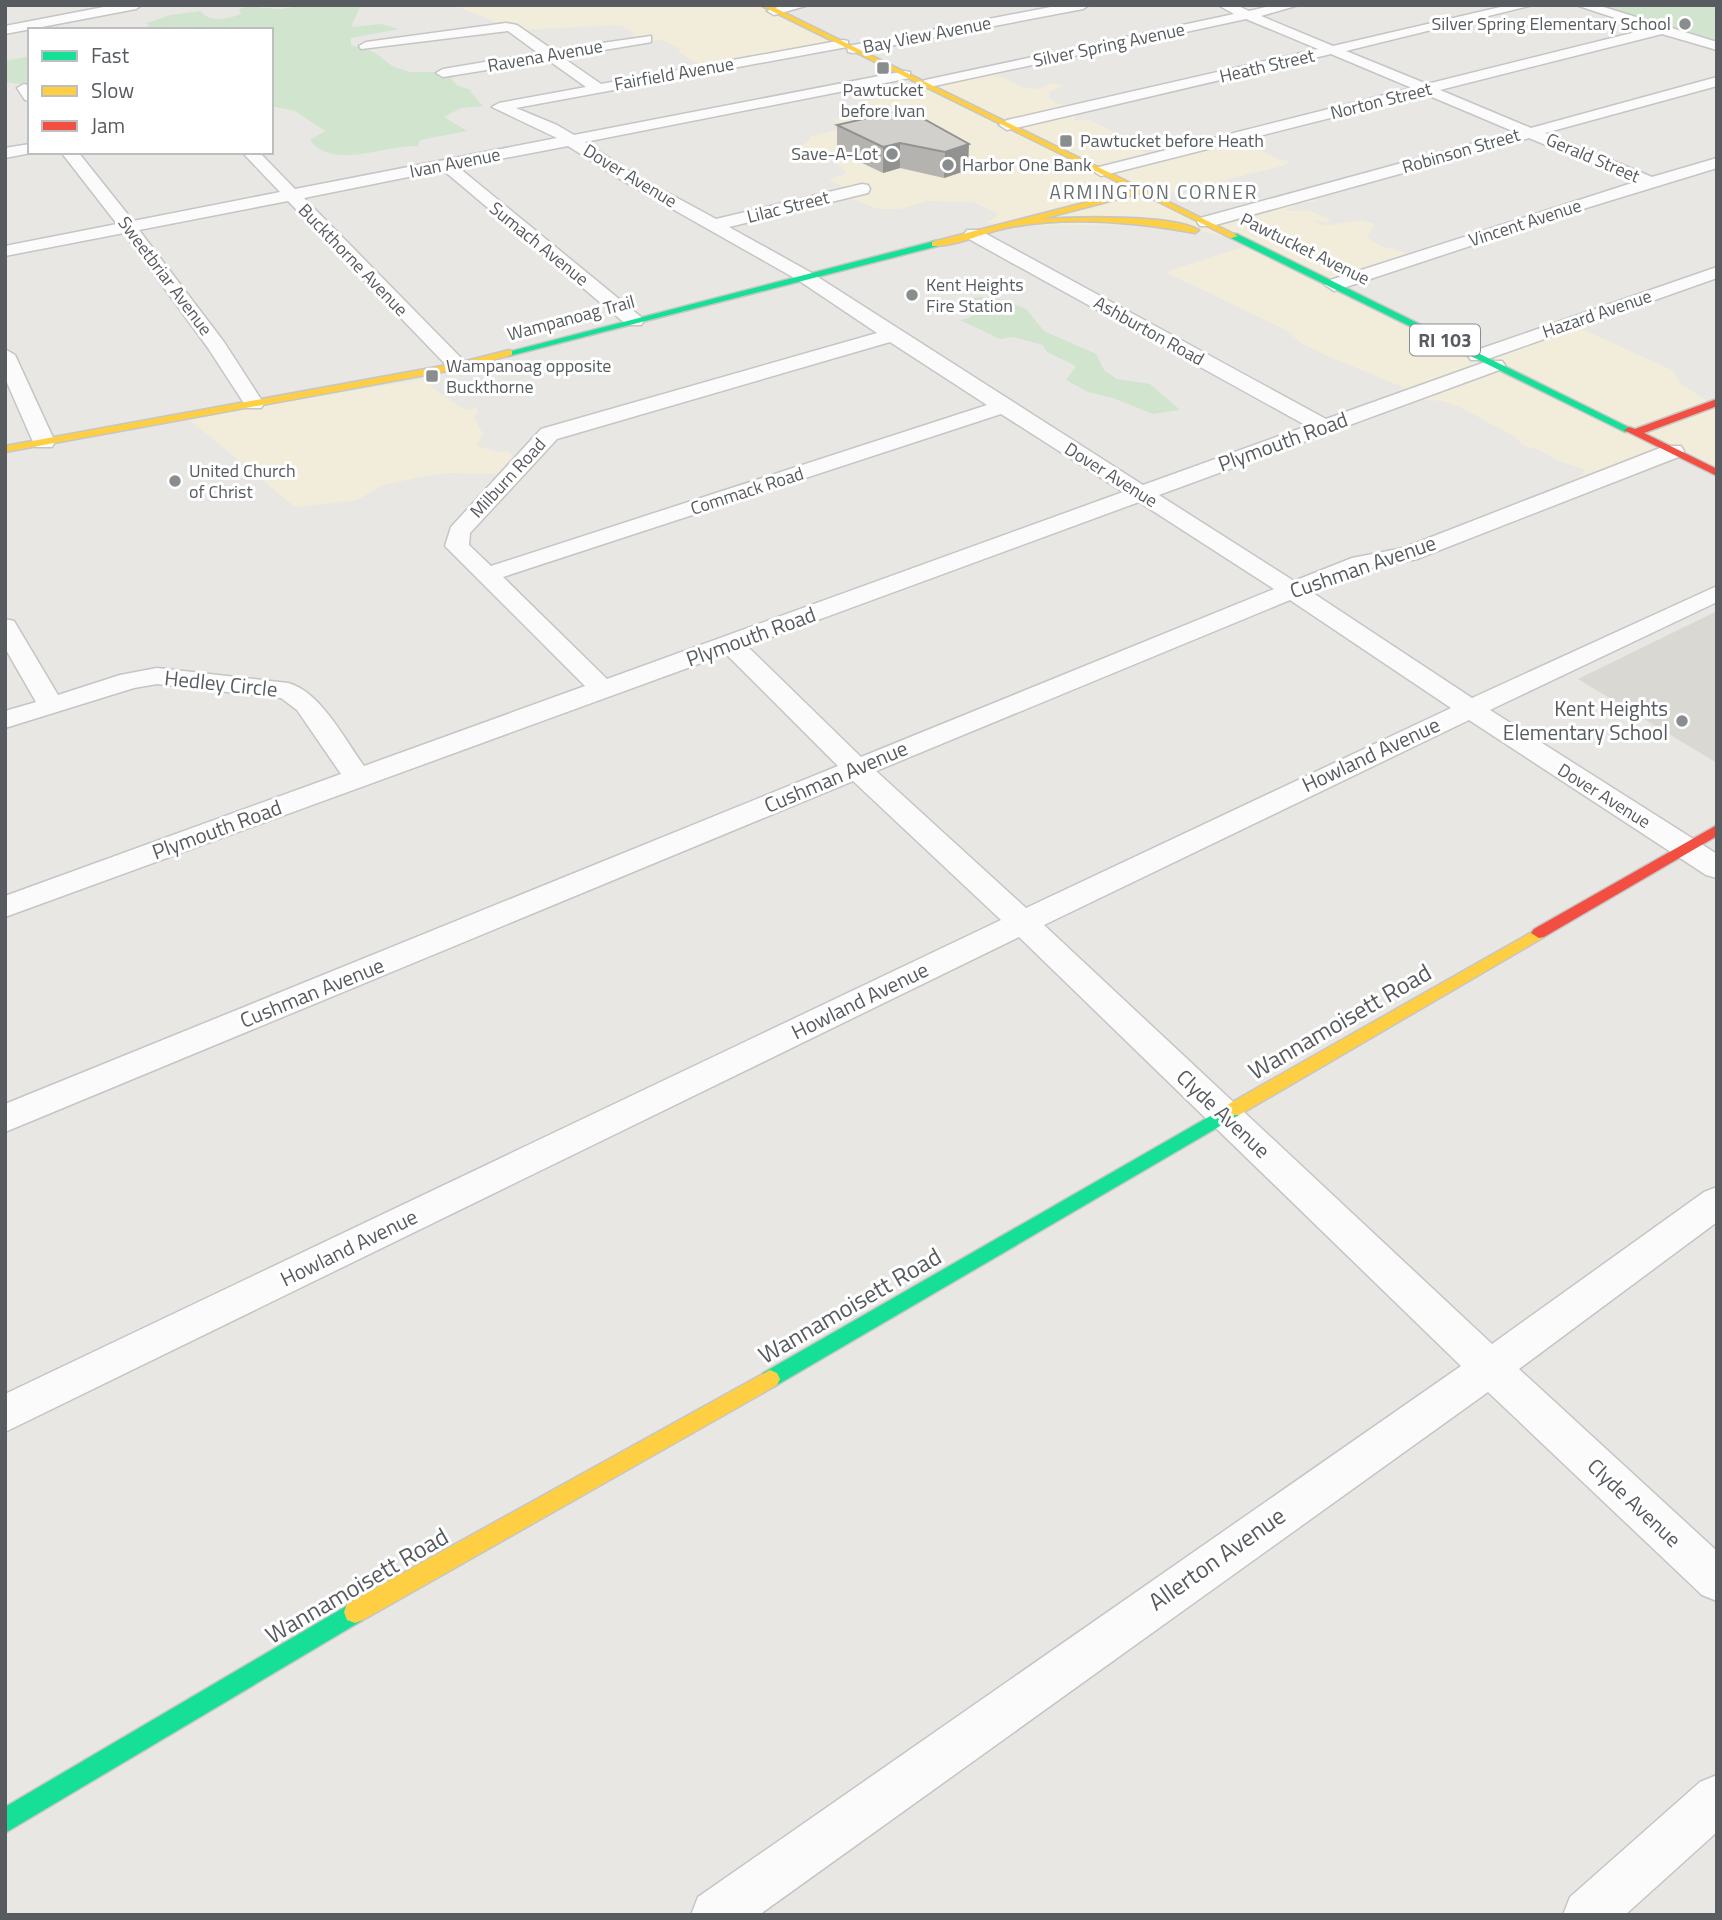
<svg xmlns="http://www.w3.org/2000/svg" width="1722" height="1920" font-family="'Titillium Web',sans-serif">
	<style>
		.commercial { fill: #f2ecdb }
		.education { fill: #dad8d2 }
		.green { fill: #d1e4ce }
		.lines { fill: none; stroke-linecap: round; stroke-linejoin: round }
		.street-casing { stroke: #c5c5c5; stroke-width: 3 }
		.fast-casing { stroke: #c5c6c6; stroke-width: 3 }
		.slow-casing { stroke: #c5c6c6; stroke-width: 3 }
		.jam-casing { stroke: #c5c6c6; stroke-width: 3 }
		.street { fill: #fcfbfb; fill-rule: evenodd }
		.fast { fill: #16e098; fill-rule: evenodd }
		.slow { fill: #ffcf43; fill-rule: evenodd }
		.jam { fill: #f24e42; fill-rule: evenodd }
		.wall { fill: #b4b3b0 }
		.shaded-wall { fill: #929290 }
		.building { fill: #d1d0cd; stroke: #929290; stroke-width: 2 }
		.poi-dot { fill: #8a8d8e; stroke: #fff; stroke-width: 2.5 }
		.labels { text-anchor: middle; stroke-width: 6; stroke-linejoin: round; paint-order: stroke }
		.far-poi-label { font-size: 18px; fill: #585c60; stroke: #fff; text-anchor: start }
		.far-street-label { font-size: 18px; fill: #585c60; stroke: #fff }
		.far-neighbourhood-label { font-size: 19px; letter-spacing: 2px; fill: #6a6e72; stroke: #fff }
		.shield { fill: #fff; stroke: #8a8d90; stroke-width: 2 }
		.shield-label { font-size: 19px; font-weight: bold; fill: #585c60 }
		.street-label { font-size: 21px; fill: #585c60; stroke: #fff }
		.poi-label { font-size: 21px; fill: #585c60; stroke: #fff; text-anchor: end }
		.near-street-label { font-size: 24px; fill: #585c60; stroke: #fff }
	</style>
	<rect width="100%" height="100%" fill="#e8e7e3"/>
	<path class="commercial" d="M453,5h312l77,38 -154,26 9,-6 -19,-11 3,-3 -19,-9 -18,2 -10,-5 1,-3 -14,-9 -104,5z
		M1000,68l9,2 -16,7h10l17,10 18,2 15,-6 11,3 -15,6v6l9,6 22,2 10,5 -14,4 -2,5h16l20,10 12,11 35,16 98,-20 -14,8 11,2 29,13 10,1 -9,5 -126,31 53,25 90,-25 20,4 -24,3 -8,7 21,-1 22,9 -3,4 -14,-3 11,6 36,-6 15,4 -7,12 1,3 12,7 32,9 -78,31 145,70 91,-32 101,46 10,15 35,22v65l-43,-21 -93,36 -13,-4 15,-9 1,-5 -23,-7 -22,-12 -15,-4 -9,-9 -55,-30 -18,-6 -23,-2 -9,-9 -85,-35 -24,-12 -15,-13 -121,-58 84,-27 -23,-8 -60,-13 -164,2 -15,-4 9,-5 1,-4 -24,-11 -45,-1 -28,8h-22l-31,-12 5,-6 -23,-11 18,-7 -12,-11 -15,-4 -26,1 -4,-3 -1,-3 18,-11 4,-6 35,-8 -14,-9 27,-1 -4,-3 12,-4 -11,-9 54,-7 16,-5 1,-5z
		M422,379l11,1 -6,4 38,26 11,-2 2,3 -4,6 9,17 -6,12 21,6 10,-1 5,5 -11,14 -6,4 -47,-1 -29,4 -37,8 -26,15 -62,7 -108,-89z"/>
	<path class="education" d="M1717,611v152l-139,-84z"/>
	<path class="green" d="M298,5h59l3,2 -9,20 31,-3 17,5 -48,9v7l23,7 18,14 18,6h40l6,3 -5,4 7,7 14,4 -2,1 13,15 -22,2 -17,9 23,14 -47,9 -2,6c-33,-2 -85,25 -108,-6l15,-9 -30,-20 -24,-5v-76h-131l9,-4 -2,-3 23,-8 31,-4c7,12 27,8 40,3l-2,-5c19,-7 35,6 59,-4z
		M1583,5h134v41z
		M30,56v26l-8,2 -17,-2v-21z
		M986,297l19,3 21,9 18,22 52,23 8,16 13,9 33,5 30,26 -27,4 -40,-16 -25,-6 -22,-12 10,-14 -29,-14 -4,-7 -30,-8 -13,2 -40,-19 9,-2 7,-6 -15,-14z"/>
	<g class="lines">
		<g class="street-casing">
			<path id="street" d="M114,5h28l-6,4 -131,25v-8z
				M783,5h26l-35,10 -7,-4z
				M1061,5h28l-6,4 -230,44 -5,-1 -1,-5 -331,61 41,17 17,10 331,-64 5,1v6l-5,1 -320,63 50,33 81,44 146,-35 6,1 2,4 -2,4 -139,34 81,45 333,213 164,-59 -340,-188 -3,-4 3,-4h12l347,189 162,-58h14l3,4 -3,4 -343,126 135,86 58,-23 51,-10 262,-102h16l3,5 -3,5 -264,103 -51,10 -56,22 162,107 245,-112v16l-227,108 227,144v24l-11,-3 -237,-155 -425,205 448,419 212,-152 13,-5v35l-198,147 198,182v50l-15,-6 -214,-203 -729,523h-68l7,-18 763,-531 -442,-429 -1014,495v-38l996,-474 -148,-139 -848,351v-28l833,-338 -112,-112 -721,263v-21l336,-122 -44,-64 -16,-12 -124,-14 -23,4 -129,40v-17l31,-9 -31,-54v-29l9,2 44,74 62,-20 37,-7 131,15c32,8 57,57 76,83l221,-80 -140,-140 6,-19 90,-98 336,-96 -79,-53 -175,-99 -55,-35 -110,21 183,150 3,4 -3,4h-14l-184,-155 -139,28 161,164 3,4 -3,4h-14l-163,-169 -149,29 85,112 40,62 -3,4h-14l-39,-60 -84,-115 -119,23v-10l112,-22 -56,-72h17l55,69 147,-29 -38,-40h17l36,37 262,-51 -65,-31 7,-4 87,-16 -38,-27 -105,17 -7,-4 7,-4 95,-16 -30,-22 -147,18 -2,-3 7,-4 140,-19 11,2 36,25 98,-14v6l-5,1 -84,14 39,27 242,-44 5,1v5zM890,342l97,63 -496,161 -22,-21 1,-12 87,-94zM1001,414l122,78 -516,187 -104,-102zM1139,502l135,87 -413,168 -114,-111zM1290,600l161,108 -425,200 -150,-137z
				M1218,5h18l13,6 25,-6h25l-38,11 72,30 176,-41h24l-187,46 81,33 221,-55 -72,-24h21l120,37v8l-55,-16 -222,56 91,38 186,-51v9l-172,47 107,44 65,-19v10l-144,44 -239,79 -9,-6 2,-4 308,-99 -106,-44 -317,88h-12l-3,-4 3,-4 315,-86 -90,-38 -324,82 -8,-5 2,-3 317,-80 -81,-34 -324,76 -8,-5 8,-5 311,-71 -72,-30 -321,69 -7,-4 7,-4 309,-66z
				M24,84l6,2v15l-5,-1 -8,-12z
				M30,144v8h6l-31,6v-10z
				M1717,267v11l-232,82h-14l-3,-4 3,-4z
				M5,349l10,6 40,87 -3,5h-16l-3,-5 -28,-64z
				M1717,1775v57l-92,83h-62l7,-18 130,-115z"/>
		</g>
		<g class="fast-casing">
			<path id="fast" d="M1231,234h6l397,196 -9,2 -394,-194z
				M935,241l3,1v4l-429,110 -5,-3z
				M1233,1103l6,2 3,5 -3,5 -462,270 -7,3 -7,-3 -3,-6 3,-6z
				M355,1601l8,3 3,8 -3,8 -358,213v-26z"/>
		</g>
		<g class="slow-casing">
			<path id="slow" d="M760,5h9l469,231 -7,2 -90,-45 -100,26c34,-2 131,-5 158,11l-4,3c-59,-11 -125,-17 -184,-6 -25,4 -54,20 -79,19v-4l202,-52z
				M509,350l3,1v4l-54,14 -453,83v-6l453,-83z
				M1539,928l8,5 -3,4 -305,178h-12l-3,-5 3,-5z
				M770,1370l7,3 3,6 -3,6 -414,235 -8,3 -8,-3 -3,-8 3,-8z"/>
		</g>
		<g class="jam-casing">
			<path id="jam" d="M1717,399v7l-73,27 73,36v7l-93,-46 5,-3 6,2z
				M1717,825v11l-173,101 -5,1 -8,-5 3,-4z"/>
		</g>
		<use href="#street" class="street"/>
		<use href="#fast" class="fast"/>
		<use href="#slow" class="slow"/>
		<use href="#jam" class="jam"/>
	</g>
	<path class="wall" d="M906,109l62,61 -24,8 -44,-10 -17,5 -46,-22v-26z"/>
	<path class="shaded-wall" d="M900,143v25l-17,5v-26z
		M969,144l-1,26 -24,8 1,-26z"/>
	<path class="building" d="M906,109l63,35 -24,8 -45,-9 -17,4 -46,-22z"/>
	<g class="poi-dot">
		<circle cx="1685" cy="24" r="7"/>
		<rect x="876" y="61" width="14" height="14" rx="3.5"/>
		<rect x="1059" y="134" width="14" height="14" rx="3.5"/>
		<circle cx="892" cy="154" r="7"/>
		<circle cx="948" cy="165" r="7"/>
		<circle cx="912" cy="295" r="7"/>
		<rect x="425" y="369" width="14" height="14" rx="3.5"/>
		<circle cx="175" cy="481" r="7"/>
		<circle cx="1682" cy="721" r="7"/>
	</g>
	<g class="labels">
		<g class="far-poi-label">
			<text x="1671" y="30" text-anchor="end">Silver Spring Elementary School</text>
			<text x="883" y="96" text-anchor="middle">Pawtucket<tspan x="883" dy="21">before Ivan</tspan></text>
			<text x="1080" y="147">Pawtucket before Heath</text>
			<text x="878" y="160" text-anchor="end">Save-A-Lot</text>
			<text x="962" y="171">Harbor One Bank</text>
			<text x="926" y="291">Kent Heights<tspan x="926" dy="21">Fire Station</tspan></text>
			<text x="446" y="372">Wampanoag opposite<tspan x="446" dy="21">Buckthorne</tspan></text>
			<text x="189" y="477">United Church<tspan x="189" dy="21">of Christ</tspan></text>
		</g>
		<g class="far-street-label">
			<text transform="translate(927 35) rotate(-11)" y="6">Bay View Avenue</text>
			<text transform="translate(1109 45) rotate(-12)" y="6">Silver Spring Avenue</text>
			<text transform="translate(545 56) rotate(-10)" y="6">Ravena Avenue</text>
			<text transform="translate(1267 66) rotate(-13)" y="6">Heath Street</text>
			<text transform="translate(674 74) rotate(-10)" y="6">Fairfield Avenue</text>
			<text transform="translate(1381 101) rotate(-14)" y="6">Norton Street</text>
			<text transform="translate(1461 151) rotate(-16)" y="6">Robinson Street</text>
			<text transform="translate(1593 158) rotate(23)" y="6">Gerald Street</text>
			<text transform="translate(455 163) rotate(-11)" y="6">Ivan Avenue</text>
			<text transform="translate(630 176) rotate(31)" y="6">Dover Avenue</text>
			<text transform="translate(788 207) rotate(-14)" y="6">Lilac Street</text>
			<text transform="translate(1525 223) rotate(-18)" y="6">Vincent Avenue</text>
			<text transform="translate(539 244) rotate(39)" y="6">Sumach Avenue</text>
			<text transform="translate(1305 249) rotate(26)" y="6">Pawtucket Avenue</text>
			<text transform="translate(353 260) rotate(46)" y="6">Buckthorne Avenue</text>
			<text transform="translate(165 276) rotate(53)" y="6">Sweetbriar Avenue</text>
			<text transform="translate(1597 314) rotate(-19)" y="6">Hazard Avenue</text>
			<text transform="translate(571 318) rotate(-15)" y="6">Wampanoag Trail</text>
			<text transform="translate(1149 331) rotate(29)" y="6">Ashburton Road</text>
			<text transform="translate(1111 475) rotate(32)" y="6">Dover Avenue</text>
			<text transform="translate(508 478) rotate(-47)" y="6">Milburn Road</text>
			<text transform="translate(747 491) rotate(-18)" y="6">Commack Road</text>
			<text transform="translate(1604 796) rotate(32)" y="6">Dover Avenue</text>
		</g>
		<g class="far-neighbourhood-label">
			<text x="1154" y="199">ARMINGTON CORNER</text>
		</g>
		<rect class="shield" x="1410" y="324.5" width="70" height="31" rx="5"/>
		<g class="shield-label">
			<text x="1445" y="347">RI 103</text>
		</g>
		<g class="street-label">
			<text transform="translate(1283 442) rotate(-20)" y="7">Plymouth Road</text>
			<text transform="translate(1363 567) rotate(-19)" y="7">Cushman Avenue</text>
			<text transform="translate(751 637) rotate(-20)" y="7">Plymouth Road</text>
			<text transform="translate(221 684) rotate(6)" y="7">Hedley Circle</text>
			<text transform="translate(1371 755) rotate(-25)" y="7">Howland Avenue</text>
			<text transform="translate(836 777) rotate(-23)" y="7">Cushman Avenue</text>
			<text transform="translate(217 830) rotate(-20)" y="7">Plymouth Road</text>
			<text transform="translate(312 993) rotate(-22)" y="7">Cushman Avenue</text>
			<text transform="translate(860 1001) rotate(-26)" y="7">Howland Avenue</text>
			<text transform="translate(1223 1114) rotate(43)" y="7">Clyde Avenue</text>
			<text transform="translate(349 1248) rotate(-26)" y="7">Howland Avenue</text>
			<text transform="translate(1634 1503) rotate(43)" y="7">Clyde Avenue</text>
		</g>
		<g class="poi-label">
			<text x="1668" y="716">Kent Heights<tspan x="1668" dy="24">Elementary School</tspan></text>
		</g>
		<g class="near-street-label">
			<text transform="translate(1340 1022) rotate(-30)" y="8">Wannamoisett Road</text>
			<text transform="translate(850 1306) rotate(-30)" y="8">Wannamoisett Road</text>
			<text transform="translate(1217 1559) rotate(-35)" y="8">Allerton Avenue</text>
			<text transform="translate(357 1586) rotate(-30)" y="8">Wannamoisett Road</text>
		</g>
	</g>
	<rect width="1722" height="1920" fill="none" stroke="#585c60" stroke-width="14"/>
	<rect x="28" y="28" width="245" height="126" fill="#ffffff" stroke="#bcbebf" stroke-width="2"/>
	<rect x="42" y="51" width="35" height="10" fill="#16e098" stroke="#bcbebf" stroke-width="2"/>
	<text x="91" y="63" font-size="21" fill="#585c60">Fast</text>
	<rect x="42" y="86" width="35" height="10" fill="#ffcf43" stroke="#bcbebf" stroke-width="2"/>
	<text x="91" y="98" font-size="21" fill="#585c60">Slow</text>
	<rect x="42" y="121" width="35" height="10" fill="#f24e42" stroke="#bcbebf" stroke-width="2"/>
	<text x="91" y="133" font-size="21" fill="#585c60">Jam</text>
</svg>
